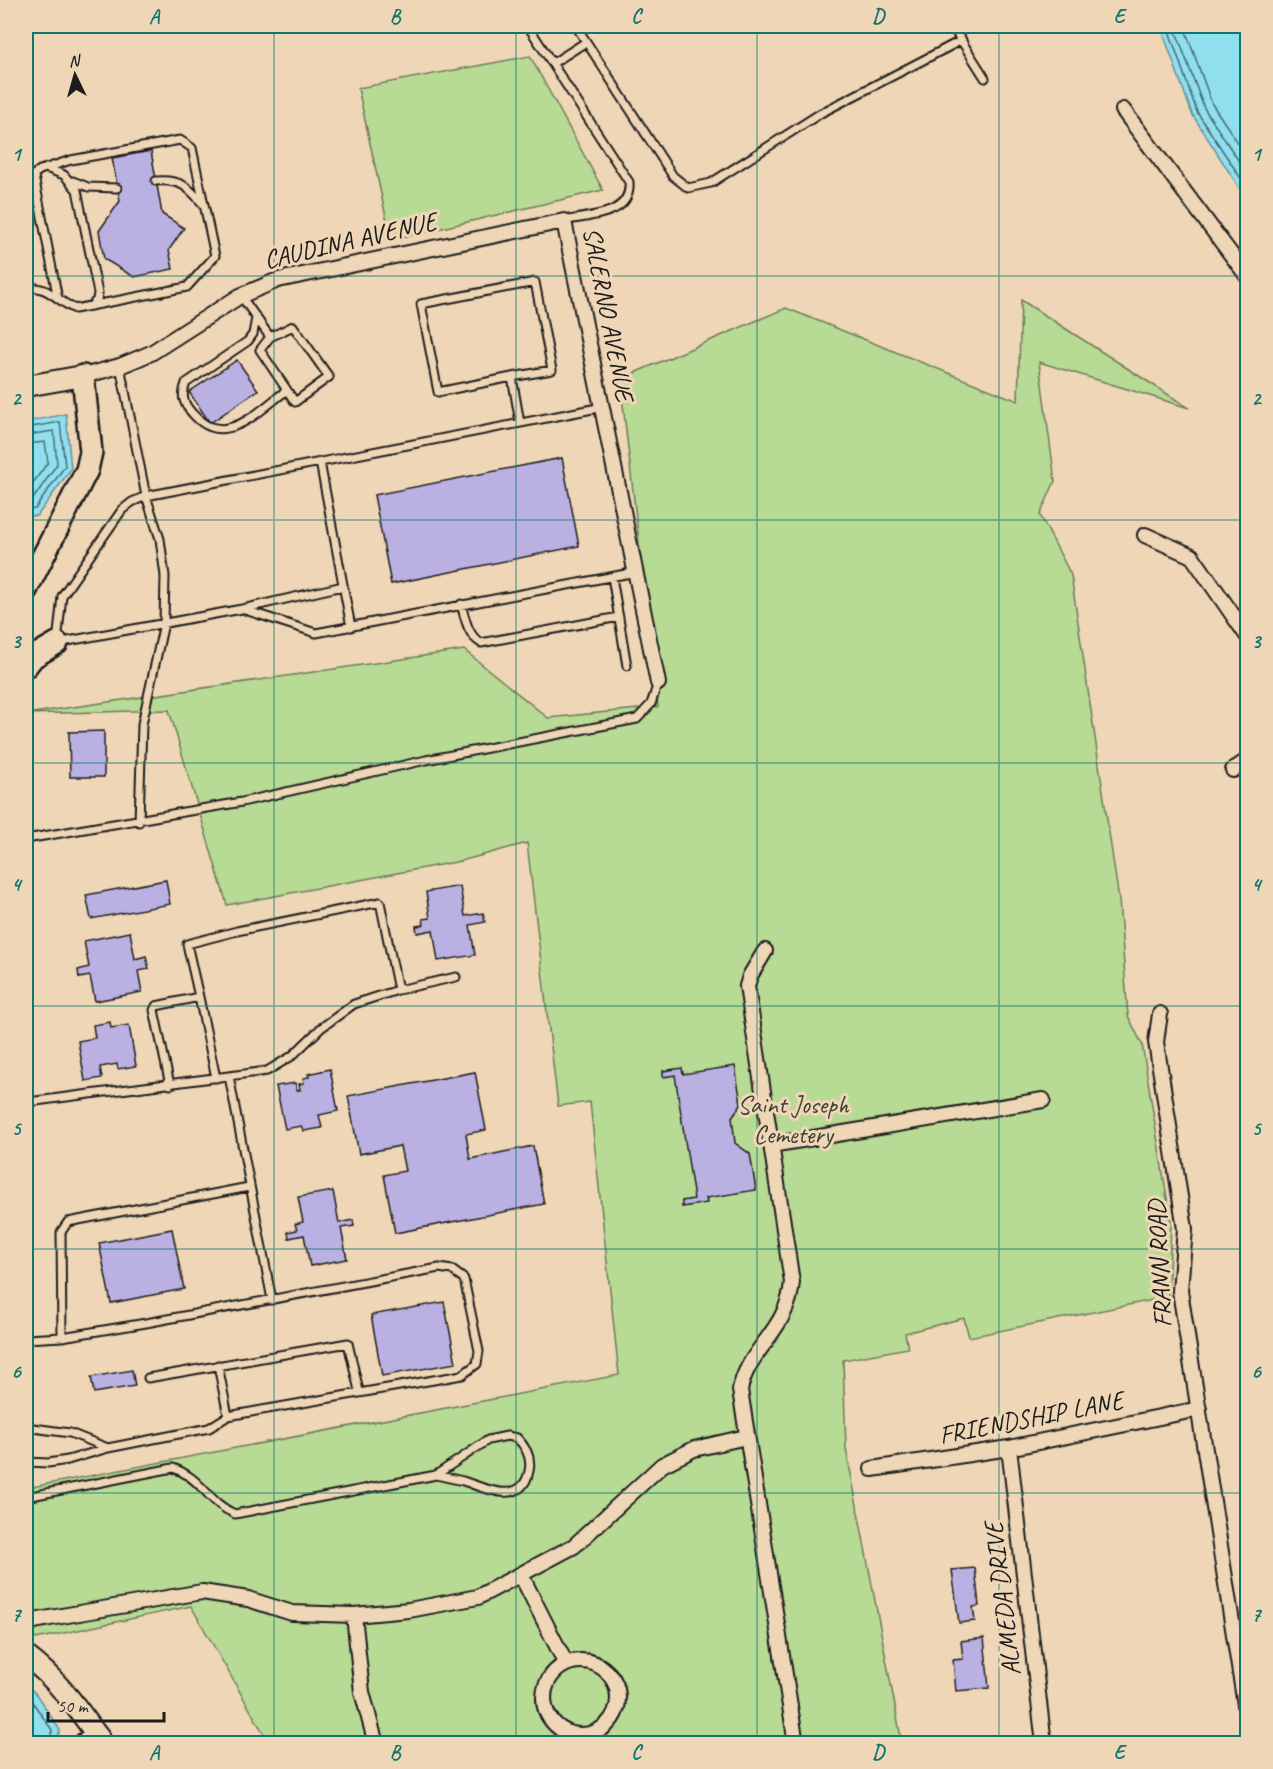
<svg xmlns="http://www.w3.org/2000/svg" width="1273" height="1769" font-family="Caveat,sans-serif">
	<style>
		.green { fill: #b7da95; stroke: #6a7b58; stroke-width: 1.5 }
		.water { fill: #90dfef; stroke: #62919b; stroke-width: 1.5 }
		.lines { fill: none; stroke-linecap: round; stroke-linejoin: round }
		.shore { stroke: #4a6a70; stroke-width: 1.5 }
		.building { fill: #bab1e2; stroke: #1c1c1c; stroke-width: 1.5 }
		.lane-casing { stroke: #1c1c1c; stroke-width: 11 }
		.street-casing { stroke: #1c1c1c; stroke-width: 18 }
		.secondary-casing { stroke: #1c1c1c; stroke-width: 24 }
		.primary-casing { stroke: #1c1c1c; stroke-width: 26 }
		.lane { stroke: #efd6b6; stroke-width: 7 }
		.street { stroke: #efd6b6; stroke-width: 14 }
		.secondary { stroke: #efd6b6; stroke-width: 20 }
		.primary { stroke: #efd6b6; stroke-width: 21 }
		.grid { fill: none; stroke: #0f766e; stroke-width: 1.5; stroke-opacity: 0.55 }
		.labels { text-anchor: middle; stroke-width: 6; stroke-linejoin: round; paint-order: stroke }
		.street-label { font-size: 26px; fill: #1c1c1c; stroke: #efd6b6 }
		.park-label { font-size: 26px; fill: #3b4234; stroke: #efd6b6 }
		.neatline { fill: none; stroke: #0f766e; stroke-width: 2 }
		.grid-label { font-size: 20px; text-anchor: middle; font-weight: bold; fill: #0f766e }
	</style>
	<rect width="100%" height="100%" fill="#efd6b6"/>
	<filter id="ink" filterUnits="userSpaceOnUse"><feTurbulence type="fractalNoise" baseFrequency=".0167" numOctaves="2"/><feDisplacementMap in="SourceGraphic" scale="12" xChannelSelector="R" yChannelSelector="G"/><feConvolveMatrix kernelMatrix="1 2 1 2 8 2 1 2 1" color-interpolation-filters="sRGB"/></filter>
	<g filter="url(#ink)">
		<path class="green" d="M530,56l73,134 -212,50 -33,-152z
			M1021,300l168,108 -150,-46 16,119 -15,34 31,60 48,325 9,116 14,28 29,179 -3,74 -199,40 -5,-19 -59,15 3,15 -65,12 3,88 56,295h-633l-78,-137 -155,33 -10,-8v-143l593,-113 -29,-273 -32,4 -31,-263 -66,18 -234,44 -58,-195 -143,4 438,-64 84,68 110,-11 -38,-328 166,-71 232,93z"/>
		<path class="water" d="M1154,26h93v174l-55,-86 -29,-81z
			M66,414l5,55 -34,47h-11v-94z
			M26,1684l10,10 24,36 -4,11 -5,2h-25z"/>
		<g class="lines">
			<path class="shore" d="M1164,26l5,5 28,81 51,77
				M1174,26l30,82 44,67
				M1184,26l28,78 36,54
				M26,428l34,-6 5,44 -30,43 -9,1
				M26,435l28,-4 3,33 -26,38 -5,1
				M26,444l19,-2 3,20 -22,31
				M26,1693l26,37 -2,14"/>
		</g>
		<path class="building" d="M151,151l11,63 22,14 -15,22 4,19 -39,8 -30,-18 -5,-28 21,-30 -8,-43z
			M237,360l21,30 -48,33 -21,-31z
			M562,458l17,88 -188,38 -17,-89z
			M104,731v46h-34l-1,-45z
			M166,880l4,24 -79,15 -5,-24z
			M460,886l5,30 18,-3 2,9 -15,3 5,30 -37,6 -5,-31 -16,3 -1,-7 8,-1 -1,-6 7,-1 -4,-26z
			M130,932l5,27 11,-3 3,13 -11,2 4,21 -47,9 -5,-25 -11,2 -1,-8 11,-3 -5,-26z
			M110,1022l1,6 18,-3 7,41 -18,3 -1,-5 -17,3 2,11 -17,3 -7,-40 17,-3 -2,-13z
			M735,1066l6,38 -9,13 3,26 15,11 6,36 -50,8 1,5 -25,4v-6l12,-2 -19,-124 -12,2v-6l19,-3 1,6z
			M330,1069l8,42 -19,4 3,13 -18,3 -3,-5 -16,3 -9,-43 19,-3 2,7h3l-1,-6 5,-1 -1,-5 6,-1 -1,-3z
			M475,1072l11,58 -20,4 4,25 63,-13 11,58 -149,29 -11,-58 21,-4 -5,-25 -41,8 -11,-58z
			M333,1191l6,32 14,-3 1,6 -13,2 6,31 -37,7 -6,-31 -15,3 -1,-6 9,-2 -2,-6 8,-2 -5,-25z
			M172,1229l12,60 -73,14 -12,-60z
			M444,1302l12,61 -74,13 -11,-61z
			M132,1370l3,16 -41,7 -3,-16z
			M975,1568l4,38 -6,1 2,14 -16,2 -7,-53z
			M984,1638l5,50 -33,3 -3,-31 10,-1 -2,-18z"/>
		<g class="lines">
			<g class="lane-casing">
				<path id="lane" d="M528,26l101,156c3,34 -39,33 -65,39
					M576,26l97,150 15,12 23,-5 110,-70 141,-73
					M952,26l33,52
					M553,63l33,-21
					M46,168l18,7 13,15 21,103 -1,7 -5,5
					M34,176l24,123
					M26,180l14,-10 31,-10 109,-20 12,8 23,108 -28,31 -112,22c-18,-8 -28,-25 -49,-21
					M73,181l15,6 29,1
					M156,181c23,-2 32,5 46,22
					M241,296l29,41
					M256,318l-3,16 -5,7 -62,42c-5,13 -3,20 6,30 32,38 66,-2 95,-23
					M293,326l36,51 -34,25 -35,-52 10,-13z
					M120,366l26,130 14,43 5,37 -1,47 -22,101 -3,98
					M512,377l-74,15 -17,-88 114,-22 17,88 -40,7 8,46
					M320,462l31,165
					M612,577l15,89
					M343,586l-101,23 -185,34 5,-47 60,-86 10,-8 14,-6 457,-89
					M461,604c4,14 7,32 20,39l138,-26
					M245,610l71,23 320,-61
					M26,839l216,-37 184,-42 211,-41 14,-15 7,-21
					M199,997l-12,-53 50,-13 143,-29 18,88
					M229,1076l43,224
					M170,1085l-16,-75 2,-4 43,-9 17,81
					M26,1100l10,1 231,-30 25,-15 29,-28 33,-24 44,-14 58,-13
					M62,1337l-1,-105 7,-10 181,-35
					M26,1339l36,-2 84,-14 293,-55 13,2 12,9 15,72 -2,13 -15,11 -234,41 -19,12 -101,20 -40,12 -20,3 -22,-1
					M218,1365l10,51
					M148,1378l200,-35 11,48
					M26,1427l44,6 38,15
					M507,1436l10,2c10,10 15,20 12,33 -7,36 -44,17 -66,10 -9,-2 -18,-4 -27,-6l52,-35z
					M26,1497l147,-29c29,10 35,35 62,46l201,-39"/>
			</g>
			<g class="street-casing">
				<path id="street" d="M1123,110l125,167
					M83,376l37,-10 31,-13 89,-57 38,-16 286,-59 94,462
					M1145,535l47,21 56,81
					M1233,770l15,-10
					M765,951l-15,25 -3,10 45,296c-4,49 -44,66 -52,108l56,354
					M1160,1014l-4,28 29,187 -5,62 68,433
					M771,1145l272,-45
					M1009,1448l35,296
					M872,1469l137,-21 190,-39
					M521,1575l45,89
					M354,1615l8,77 14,52
					M26,1626l8,-5 16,-3 152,-26 46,7 44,14 62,2 55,-5 69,-13 96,-51 88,-81 32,-16 52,-12
					M544 1698a37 37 0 1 1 74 0a37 37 0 1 1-74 0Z"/>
			</g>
			<g class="secondary-casing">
				<path id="secondary" d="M26,386l57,-10
					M26,1656c29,21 51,51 72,81"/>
			</g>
			<g class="primary-casing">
				<path id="primary" d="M26,590l61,-120 4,-18 -8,-76
					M26,666l7,-9 24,-14
					M85,1744l13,-7"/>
			</g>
			<use href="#lane" class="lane"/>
			<use href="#street" class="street"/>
			<use href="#secondary" class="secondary"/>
			<use href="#primary" class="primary"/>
		</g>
	</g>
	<path class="grid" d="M274,26v1718M516,26v1718M757,26v1718M999,26v1718M26,276h1222M26,520h1222M26,763h1222M26,1006h1222M26,1249h1222M26,1493h1222"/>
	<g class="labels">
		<g class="street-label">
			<text transform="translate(350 240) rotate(-13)" y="9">CAUDINA AVENUE</text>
			<text transform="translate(609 314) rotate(79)" y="9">SALERNO AVENUE</text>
			<text transform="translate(1159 1264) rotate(-93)" y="9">FRANN ROAD</text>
			<text transform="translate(1031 1417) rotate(-11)" y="9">FRIENDSHIP LANE</text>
			<text transform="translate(1002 1599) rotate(-97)" y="9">ALMEDA DRIVE</text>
		</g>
		<g class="park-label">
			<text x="793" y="1113">Saint Joseph<tspan x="793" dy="30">Cemetery</tspan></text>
		</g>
	</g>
	<rect width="1273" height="1769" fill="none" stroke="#efd6b6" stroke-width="66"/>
	<g transform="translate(75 75) rotate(355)" stroke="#efd6b6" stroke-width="4.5" paint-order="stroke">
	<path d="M0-4.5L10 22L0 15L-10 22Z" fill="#1c1c1c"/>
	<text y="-9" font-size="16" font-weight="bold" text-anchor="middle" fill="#1c1c1c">N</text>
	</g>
	<path d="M48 1712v9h116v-9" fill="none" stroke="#1c1c1c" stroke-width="3"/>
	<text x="57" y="1712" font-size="18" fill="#1c1c1c" stroke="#efd6b6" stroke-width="4.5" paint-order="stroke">50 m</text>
	<rect x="33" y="33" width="1207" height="1703" class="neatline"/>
	<g class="grid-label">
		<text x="154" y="23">A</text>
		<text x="395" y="23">B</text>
		<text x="636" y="23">C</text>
		<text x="878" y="23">D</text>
		<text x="1119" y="23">E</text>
		<text x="16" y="161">1</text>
		<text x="1256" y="161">1</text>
		<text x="16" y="405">2</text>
		<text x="1256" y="405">2</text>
		<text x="16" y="648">3</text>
		<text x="1256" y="648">3</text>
		<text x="16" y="891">4</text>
		<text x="1256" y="891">4</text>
		<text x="16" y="1135">5</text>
		<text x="1256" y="1135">5</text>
		<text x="16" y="1378">6</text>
		<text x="1256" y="1378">6</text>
		<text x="16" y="1621">7</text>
		<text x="1256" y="1621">7</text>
		<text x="154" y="1759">A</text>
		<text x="395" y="1759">B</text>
		<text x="636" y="1759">C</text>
		<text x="878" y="1759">D</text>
		<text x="1119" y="1759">E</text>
	</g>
</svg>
